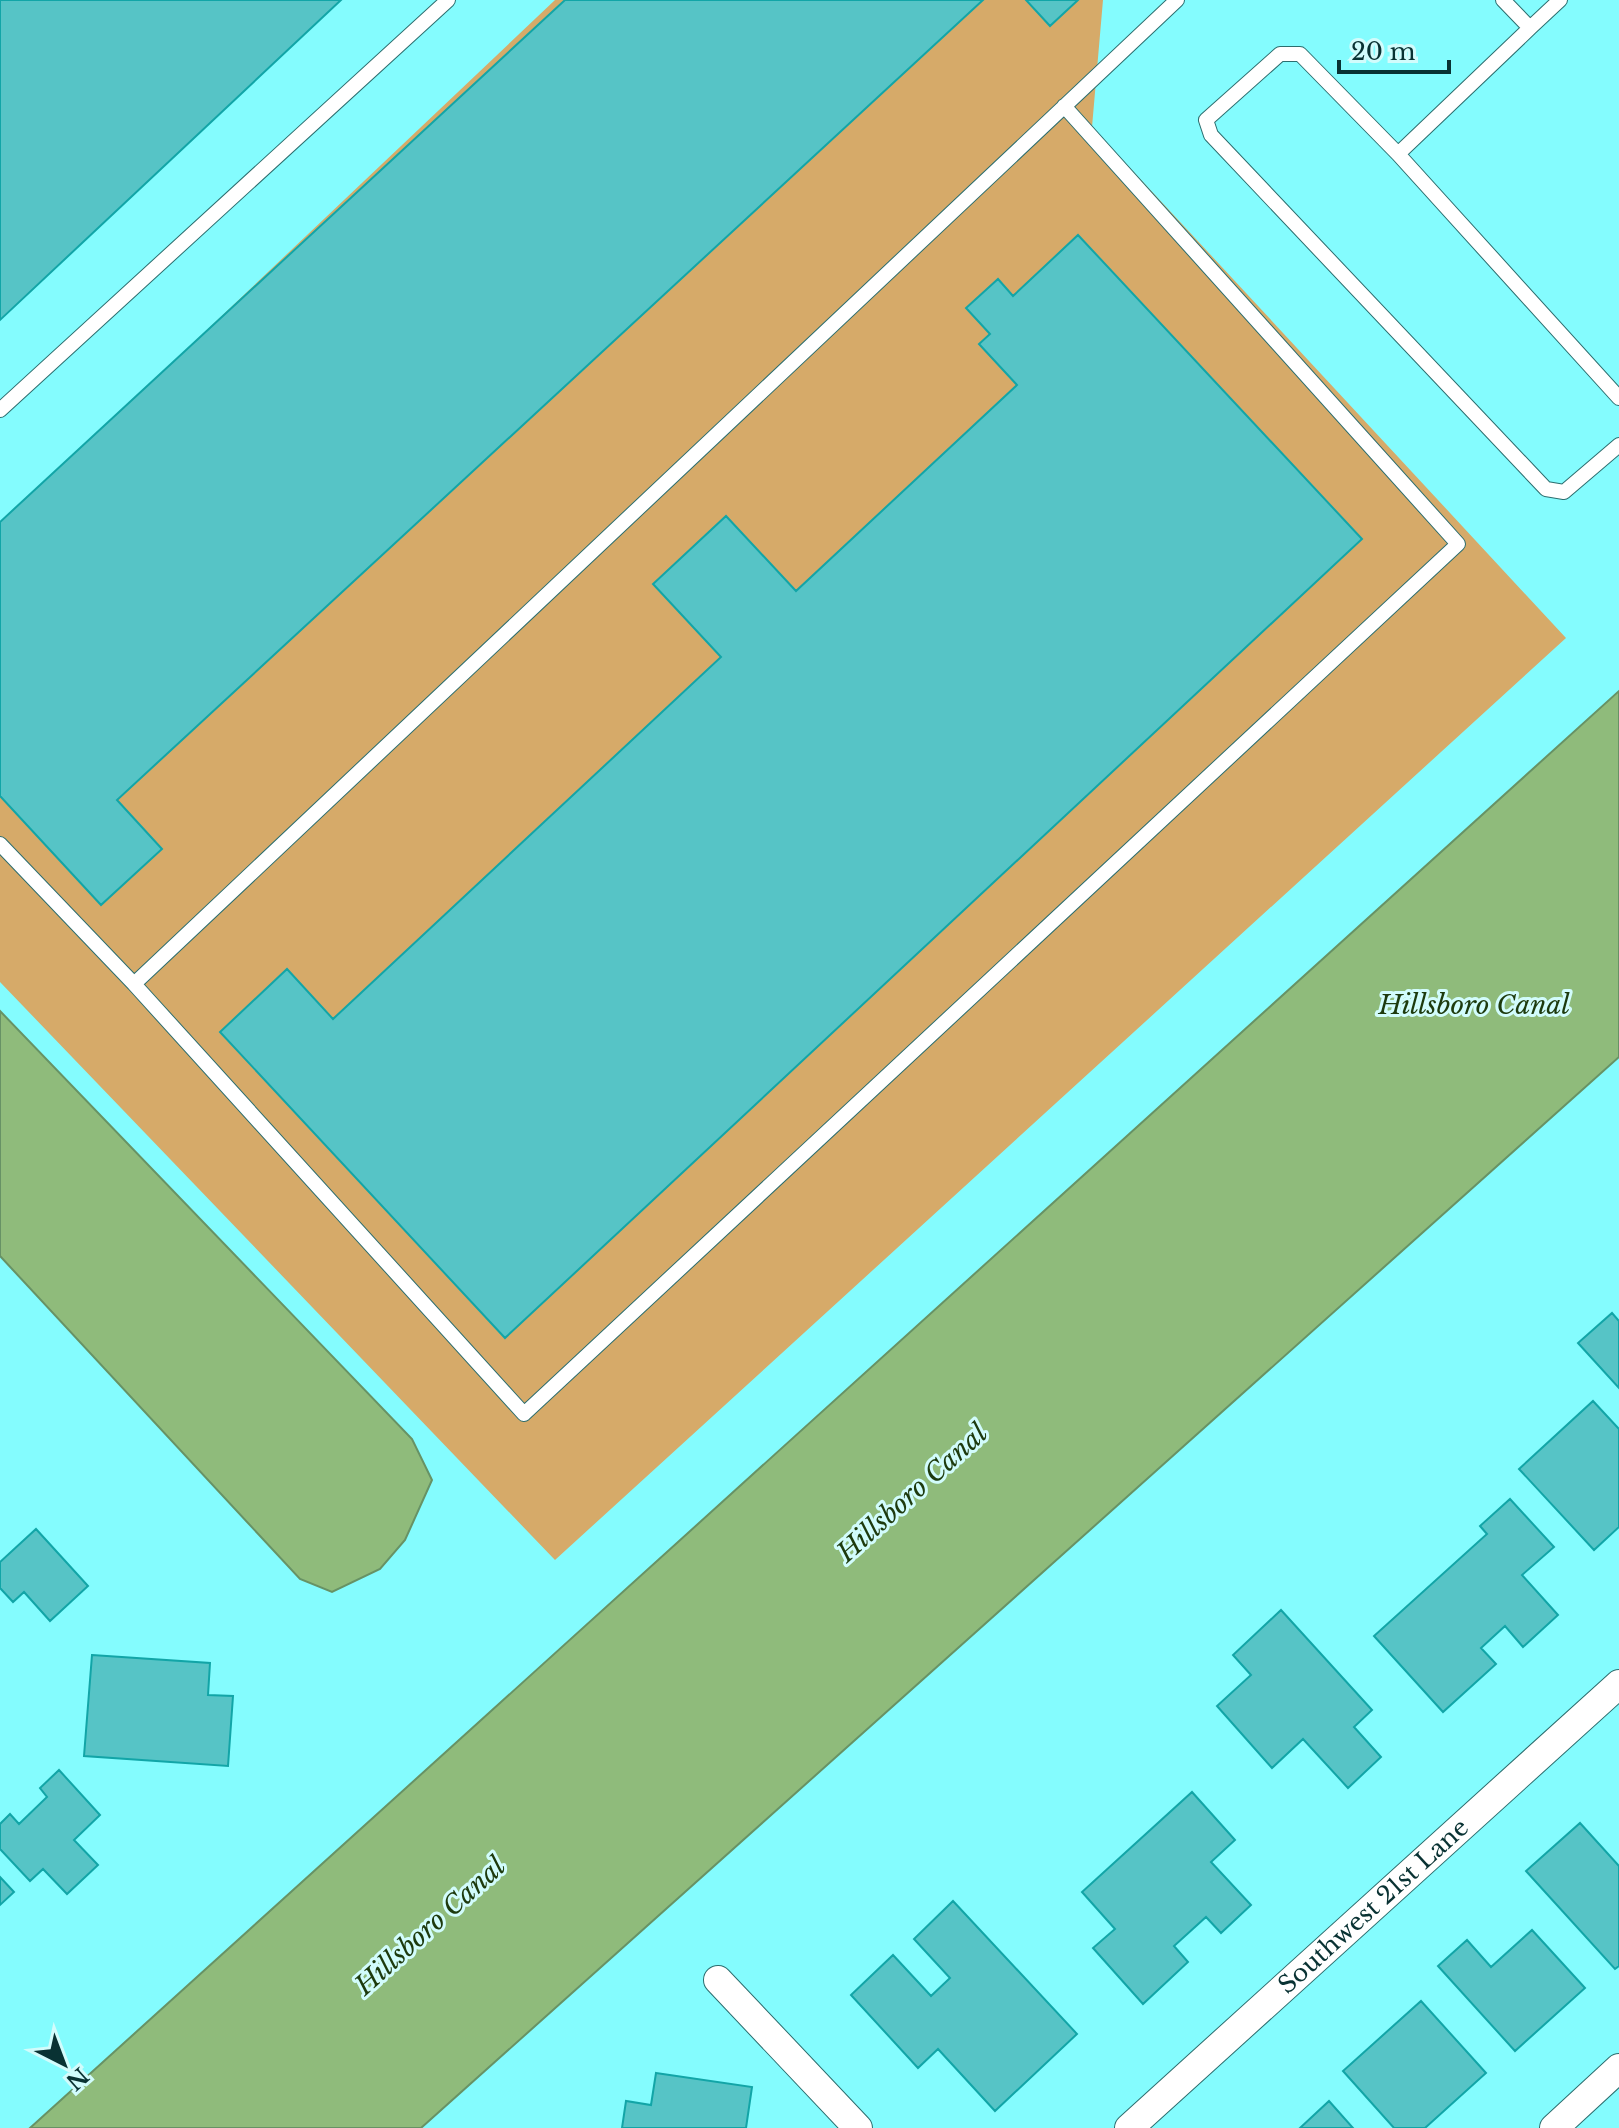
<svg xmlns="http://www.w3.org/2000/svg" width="1619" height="2128" font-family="'Libre Baskerville',serif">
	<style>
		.green { fill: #d6aa69 }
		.water { fill: #8fbb7b; stroke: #679265; stroke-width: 2 }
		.building { fill: #56c4c6; stroke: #12a5a7; stroke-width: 2 }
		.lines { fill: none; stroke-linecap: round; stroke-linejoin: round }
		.service-casing { stroke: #2c6d6e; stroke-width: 16 }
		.minor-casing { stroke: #2c6d6e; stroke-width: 30 }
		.service { stroke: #fff; stroke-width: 14 }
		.minor { stroke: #fff; stroke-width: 28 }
		.labels { text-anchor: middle; stroke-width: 6; stroke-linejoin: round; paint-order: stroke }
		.street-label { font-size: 24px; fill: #093233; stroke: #d2fcfc }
		.water-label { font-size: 26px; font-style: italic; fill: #1d3a0d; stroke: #d2fcfc }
	</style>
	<rect width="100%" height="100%" fill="#84fcfe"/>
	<path class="green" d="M555,0h548l-11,127 474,511 -1011,922 -555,-578v-456z"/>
	<path class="water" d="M1619,691v366l-1198,1071h-391z
		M0,1011l412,428 20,41 -27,60 -25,29 -48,23 -32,-13 -300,-323z"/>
	<path class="building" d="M0,0h341l-341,320z
		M565,0h418l-866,800 45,49 -61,56 -101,-109v-274z
		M1026,0h52l-28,26z
		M1078,235l284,304 -857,799 -285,-306 67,-63 46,50 388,-362 -68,-73 73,-68 70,75 221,-206 -38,-41 11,-10 -24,-26 32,-29 15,17z
		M1612,1313l7,8v67l-41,-45z
		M1593,1401l26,28v98l-25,23 -75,-81z
		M1510,1499l44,48 -32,28 36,40 -35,32 -18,-21 -24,22 15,16 -53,48 -69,-76 113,-102 -7,-8z
		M36,1529l52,57 -38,35 -26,-29 -11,10 -13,-14v-26z
		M1281,1610l91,100 -18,17 27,30 -33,31 -45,-49 -31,29 -55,-62 34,-31 -18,-20z
		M92,1655l118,8 -2,32 25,1 -5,70 -144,-10z
		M59,1770l41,45 -26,25 24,25 -31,29 -24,-25 -13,12 -30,-32v-25l10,-10 9,10 28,-27 -7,-9z
		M1192,1792l43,48 -24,22 40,43 -30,28 -15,-16 -32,29 14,16 -45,42 -50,-56 22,-19 -33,-37z
		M1580,1823l39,43v100l-4,3 -89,-98z
		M0,1877l14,15 -14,13z
		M953,1901l124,133 -82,77 -57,-62 -20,19 -67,-73 42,-40 38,41 19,-18 -36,-39z
		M1532,1930l53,58 -70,63 -77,-85 29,-26 24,27z
		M1421,2001l65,72 -61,55h-31l-51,-57z
		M656,2073l96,14 -6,41h-124l4,-27 25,4z
		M1329,2101l24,27h-53z"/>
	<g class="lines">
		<g class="service-casing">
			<path id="service" d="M1503,0l27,28 30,-28
				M1398,154l132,-126
				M1619,398l-221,-244 -98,-100h-20l-74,66 5,15 335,354 18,3 55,-47
				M0,410l448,-410
				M0,844l134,140 1043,-984
				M134,984l390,430 934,-870 -394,-438"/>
		</g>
		<g class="minor-casing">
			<g id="minor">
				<path d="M718,1980l140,148"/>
				<path id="s1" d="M1129,2128l490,-444"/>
				<path d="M1554,2128l65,-60"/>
			</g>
		</g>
		<use href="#service" class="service"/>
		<use href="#minor" class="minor"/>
	</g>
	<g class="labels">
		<g class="street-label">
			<text dy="8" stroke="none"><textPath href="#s1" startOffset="330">Southwest 21st Lane</textPath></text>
		</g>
		<g class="water-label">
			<text x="1474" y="1014">Hillsboro Canal</text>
			<text transform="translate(912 1493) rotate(-42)" y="9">Hillsboro Canal</text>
			<text transform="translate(430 1926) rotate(-42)" y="9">Hillsboro Canal</text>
		</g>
	</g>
	<g transform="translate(64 2064) rotate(138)" stroke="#d2fcfc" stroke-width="6" paint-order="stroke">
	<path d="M0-6L14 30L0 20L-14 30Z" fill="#093233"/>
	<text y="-12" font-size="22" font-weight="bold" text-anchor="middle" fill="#093233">N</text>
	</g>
	<path d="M1339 60v12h110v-12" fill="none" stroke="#093233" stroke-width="4"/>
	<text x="1351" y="60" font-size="24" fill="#093233" stroke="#d2fcfc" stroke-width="6" paint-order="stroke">20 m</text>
</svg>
